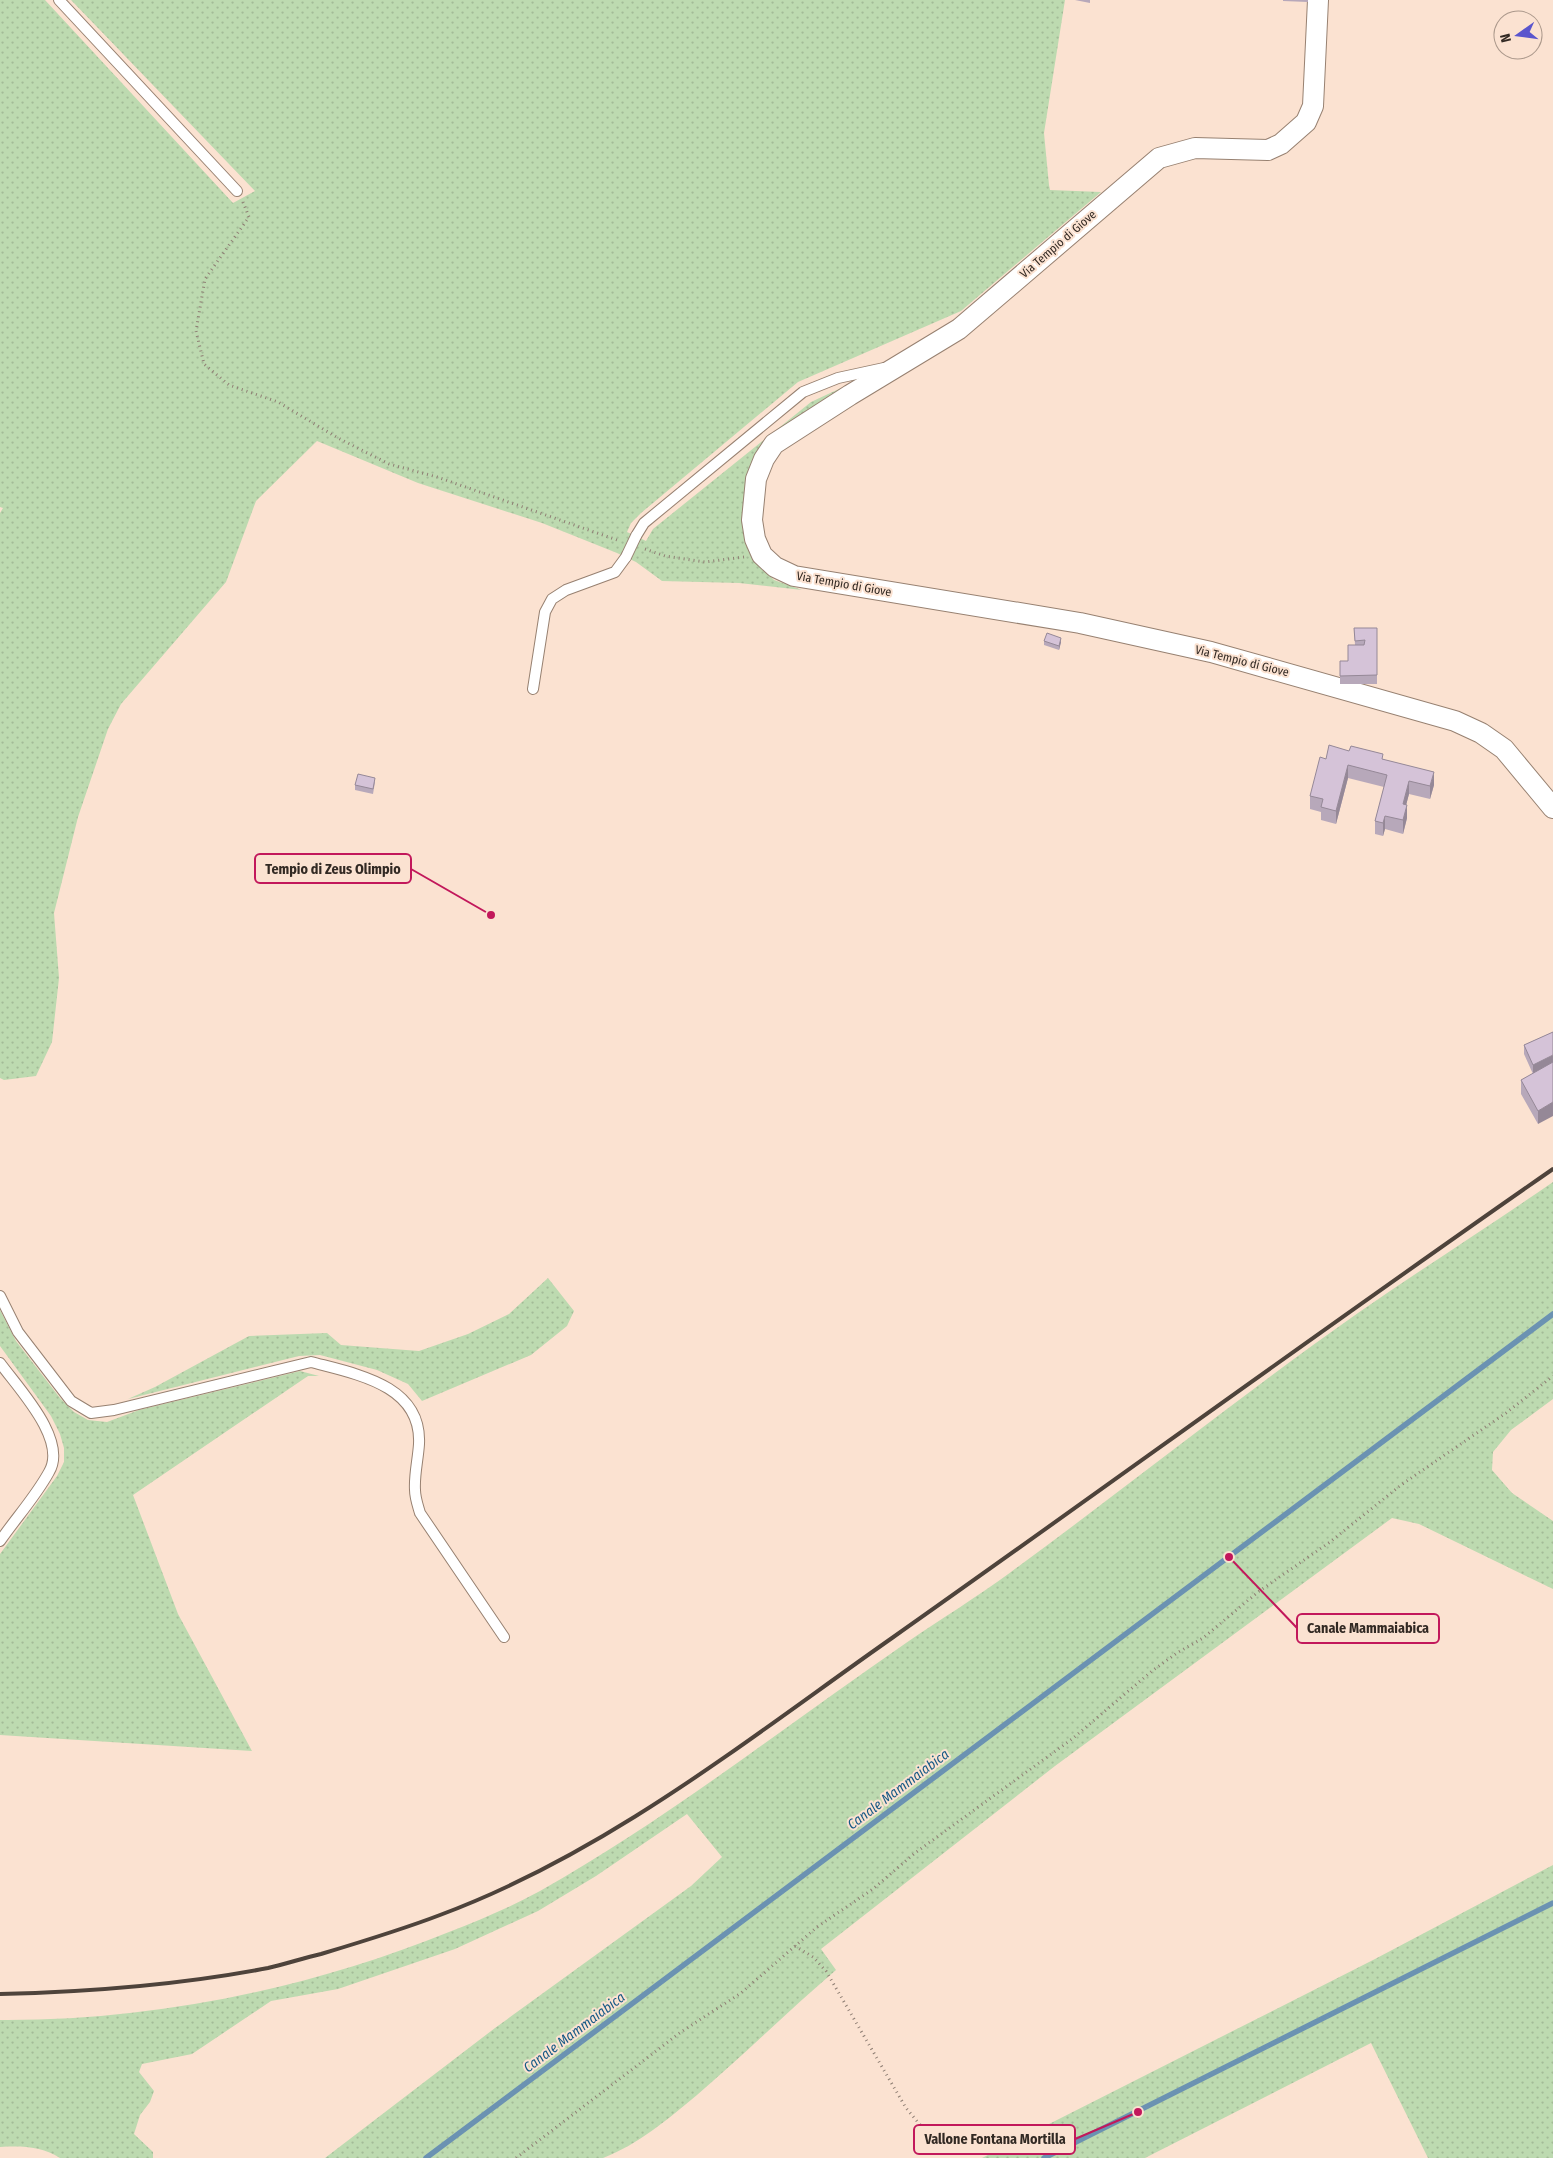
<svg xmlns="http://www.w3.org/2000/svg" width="1553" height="2158" font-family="'Fira Sans Condensed',sans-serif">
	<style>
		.grass { fill: url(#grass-dots) }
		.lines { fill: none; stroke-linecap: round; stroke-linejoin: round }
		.stream { stroke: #6b92b2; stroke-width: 5.5 }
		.service-casing { stroke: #978171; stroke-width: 12 }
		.minor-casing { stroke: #978171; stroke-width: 22 }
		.path { stroke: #8e7e73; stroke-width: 3; stroke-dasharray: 1 4; stroke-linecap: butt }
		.service { stroke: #fff; stroke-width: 10 }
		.minor { stroke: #fff; stroke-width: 20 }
		.rail { stroke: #4e433b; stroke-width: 4 }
		.service-bridge-casing { stroke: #978171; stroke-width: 12; stroke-linecap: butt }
		.service-bridge { stroke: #fff; stroke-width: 10 }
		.wall { fill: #b7a8ba }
		.shaded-wall { fill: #958897 }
		.building { fill: #d5c3d8; stroke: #958897 }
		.labels { text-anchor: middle; stroke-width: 4; stroke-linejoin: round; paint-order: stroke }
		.street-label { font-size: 12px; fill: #322923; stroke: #fbe2d1 }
		.water-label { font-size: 14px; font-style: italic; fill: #165986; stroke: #fbe2d1 }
		.leader { fill: none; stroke: #c2185b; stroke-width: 2 }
		.callout-dot { fill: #c2185b; stroke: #fbe2d1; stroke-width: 2 }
		.callout { fill: #fbe2d1; stroke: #c2185b; stroke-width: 2 }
		.callout-label { font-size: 14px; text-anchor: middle; font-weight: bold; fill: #322923 }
	</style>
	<defs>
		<pattern id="grass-dots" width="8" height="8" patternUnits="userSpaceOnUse" patternTransform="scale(1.25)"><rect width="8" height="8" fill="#bddab0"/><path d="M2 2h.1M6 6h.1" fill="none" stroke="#a3bb97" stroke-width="1.8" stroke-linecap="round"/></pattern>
	</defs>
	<rect width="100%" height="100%" fill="#fbe2d1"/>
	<path class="grass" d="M0,0h45l188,203 22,-12 -184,-191h994l-21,133 5,52 1,5 51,2 -140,119 -163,71 -157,131 -10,10 -4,9 19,9 7,-12 158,-127 30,-14 -6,9 -79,60 -10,22 -4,44 3,20 16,24 13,13 28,10 -63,-7 -77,-2 -26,-19 -19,-9 -75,-30 -124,-40 -101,-42 -61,60 -30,81 -105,122 -13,25 -30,88 -24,96 5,65 -7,64 -16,34 -32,4 -4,-2v-565l3,-5 -3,-1z
		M1553,1182v217l-42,31 -18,22 -1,18 20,23 41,28v68l-134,-65 -27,-6 -337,248 -234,183 15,21c-47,40 -91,84 -139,125 -29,24 -58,49 -94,63h-278l170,-130 196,-142 31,-29 -35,-43 -91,62 -58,35 -83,38 -117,40 -67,12 -79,53 -50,10 -3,8 15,19 -4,11 -10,13 -6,19 19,18v6h-93c-19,-12 -38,-12 -60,-11v-127c153,1 308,-31 449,-88 31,-12 62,-25 91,-41 128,-72 245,-165 366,-248 35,-24 71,-46 105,-71 116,-85 229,-176 347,-259 65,-45 131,-87 195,-131z
		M548,1278l26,33 -7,15 -36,29 -109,46 -14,-17 -31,-14 -57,-15 -21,1 -171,43 27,-12 94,-51 78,-3 14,12 78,6 49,-17 41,-20z
		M0,1310l16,31 44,57 14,14 14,8 19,2 32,-12 161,-39 19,5h-11l-175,119 45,119 74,137 -252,-16v-181l57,-78 7,-14v-14l-4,-14 -9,-18 -51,-70z
		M1553,1865v293h-125l-57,-115 -226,115h-163l393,-199z"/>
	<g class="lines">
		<path class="stream" d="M426,2158l1127,-844
			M1044,2158l509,-255"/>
		<g class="service-casing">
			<path id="service" d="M59,0l178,191
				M636,536l8,-13 159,-131 35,-14 46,-10
				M533,689l12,-77 7,-13 14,-9 49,-18 11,-15
				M0,1296l18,36 53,69 20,12 23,-3 197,-48c45,12 111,23 108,82 -1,16 -5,31 -4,46 0,8 3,16 5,23l84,124
				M0,1363c19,26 68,77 49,109 -13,24 -33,46 -49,69"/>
		</g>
		<g class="minor-casing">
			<path id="minor" d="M1318,0l-5,106 -7,16 -25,22 -13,6 -73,-2 -36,10 -200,171 -109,66 -76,49 -10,15 -8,20 -4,41 3,19 7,16 13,12 19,9 286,47 131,29 244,69 26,12 23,16 49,59"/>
		</g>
		<path class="path" d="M243,202l6,15 -44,62 -9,52 8,33 25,21 49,17 60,36 51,26 48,13 183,64
			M645,549l20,7 40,6 39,-5
			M795,1946l18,11 13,14 80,137 26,31 5,9 -2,10
			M516,2158l165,-126 60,-39 76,-66 56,-38 42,-36 157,-114 80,-68 25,-18 26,-15 55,-46 72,-50 71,-57 105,-72 47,-37"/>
		<use href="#service" class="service"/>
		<use href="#minor" class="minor"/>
		<path class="rail" d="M0,1994c90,-2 180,-9 268,-26 18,-4 35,-10 53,-14 40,-12 80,-24 119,-39 167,-62 308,-176 452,-277 221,-156 439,-315 661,-469"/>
		<g class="service-bridge-casing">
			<path id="service-bridge" d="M626,557l10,-21"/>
		</g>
		<use href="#service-bridge" class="service-bridge"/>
	</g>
	<path class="wall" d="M1075,0h15v3z
		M1283,0h25v2l-25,-1z
		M1354,628h23v56h-37v-23h8l7,-16z
		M1044,641l17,1 -2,8 -15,-5z
		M1326,759h57l51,26 -4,14 -21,-5 -3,11 1,13 -4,16 -18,-5 -2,7 -8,-2v-13l9,-34 -36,-9 -12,46 -15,-4v-8l-11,-3v-13z
		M375,782l-2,12 -18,-4v-5z
		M1553,1032l-15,92 -17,-30v-14l12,-6 -9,-20v-9z"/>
	<path class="shaded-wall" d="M1061,638v4l-2,8v-4z
		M1348,765v13l-12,46v-13z
		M1434,772v13l-4,14v-13z
		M1409,781v13l-6,23v-13z
		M1407,805v13l-4,16v-14z
		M1385,816v13l-2,7v-13z
		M1553,1055v9l-20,10v-9z
		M1553,1102v14l-15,8v-13z"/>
	<path class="building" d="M1354,628h23v47l-37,1v-15h8v-16h16l1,-5 -10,1z
		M1047,633l14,5 -2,8 -15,-5z
		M1329,745l20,6 2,-5 32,8 -1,5 52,13 -4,14 -21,-5 -6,23 4,1 -4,15 -18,-4 -2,7 -8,-2 12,-46 -39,-10 -12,46 -15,-4 2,-8 -13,-3 10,-39 6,2z
		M358,774l17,4 -2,11 -18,-4z
		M1553,1032v23l-20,10 -9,-20z
		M1553,1062v40l-15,9 -17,-31z"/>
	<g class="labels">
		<g class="street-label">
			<text transform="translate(1058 244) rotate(-41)" y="4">Via Tempio di Giove</text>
			<text transform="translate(844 584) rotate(10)" y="4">Via Tempio di Giove</text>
			<text transform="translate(1242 661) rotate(14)" y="4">Via Tempio di Giove</text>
		</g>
		<g class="water-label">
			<text transform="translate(898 1789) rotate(-37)" y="5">Canale Mammaiabica</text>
			<text transform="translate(574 2032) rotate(-37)" y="5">Canale Mammaiabica</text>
		</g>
	</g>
	<path class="leader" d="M491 915L411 869M1229 1557L1297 1628M1138 2112L1075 2139"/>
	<g class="callout-dot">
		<circle cx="491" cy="915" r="5"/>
		<circle cx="1229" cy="1557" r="5"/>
		<circle cx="1138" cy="2112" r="5"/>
	</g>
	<g class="callout">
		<rect x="255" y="854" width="156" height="29" rx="5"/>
		<rect x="1297" y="1614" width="142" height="29" rx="5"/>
		<rect x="914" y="2125" width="161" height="29" rx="5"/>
	</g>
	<g class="callout-label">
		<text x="333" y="874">Tempio di Zeus Olimpio</text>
		<text x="1368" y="1633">Canale Mammaiabica</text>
		<text x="995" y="2144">Vallone Fontana Mortilla</text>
	</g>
	<g transform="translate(1518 35) rotate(256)"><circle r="24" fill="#fbe2d1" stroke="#ab988b"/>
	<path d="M0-4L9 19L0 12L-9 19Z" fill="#5a55cd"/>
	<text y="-8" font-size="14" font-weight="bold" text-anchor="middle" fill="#322923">N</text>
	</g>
</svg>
